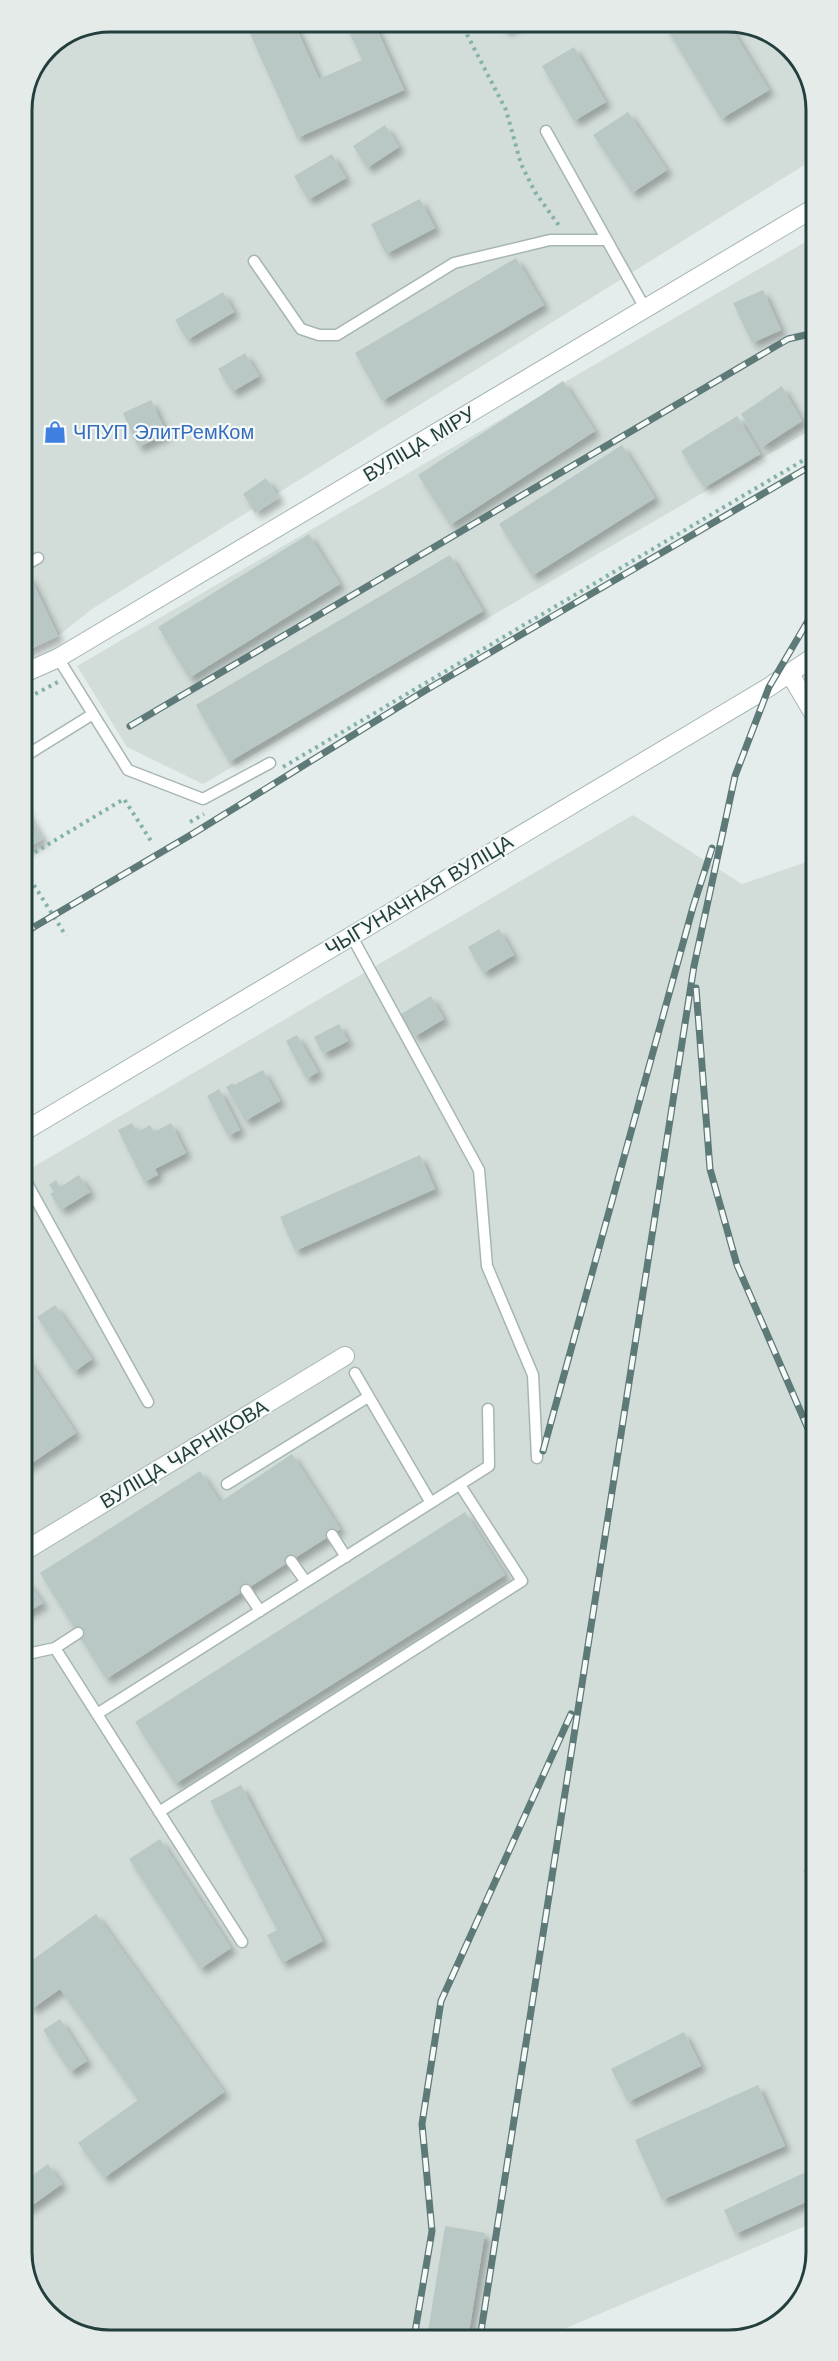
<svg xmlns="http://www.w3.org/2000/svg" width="838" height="2361" font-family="'Work Sans',sans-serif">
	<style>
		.built { fill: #d2ddda }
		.building { fill: #b9c8c5; filter: url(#shadow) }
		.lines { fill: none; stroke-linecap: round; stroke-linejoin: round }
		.service-casing { stroke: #a6b5b3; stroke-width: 13 }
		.minor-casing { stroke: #a6b5b3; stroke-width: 20 }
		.path { stroke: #85b1ac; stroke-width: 4; stroke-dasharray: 3 4.5; stroke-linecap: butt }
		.service { stroke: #fff; stroke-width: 10 }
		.minor { stroke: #fff; stroke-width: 18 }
		.rail-casing { stroke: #5e7a78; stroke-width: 7 }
		.rail { stroke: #f5faf8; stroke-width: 4.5; stroke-dasharray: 14; stroke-linecap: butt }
		.labels { text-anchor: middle; stroke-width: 4.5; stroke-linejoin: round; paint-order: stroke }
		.shop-label { font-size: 20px; fill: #366cbe; stroke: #f5faf8; text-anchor: start }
		.street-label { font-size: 20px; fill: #233f3d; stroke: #f5faf8 }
		.rim { fill: none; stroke: #233f3d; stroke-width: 3 }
	</style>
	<defs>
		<filter id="shadow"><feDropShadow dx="5.5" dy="5.5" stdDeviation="3" flood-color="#0004"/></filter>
	</defs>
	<rect width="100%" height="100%" fill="#e4edeb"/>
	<path class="built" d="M109,21h626l52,22 27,43v73l-722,450 -34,27 -29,-61 -7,-22 -1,-449 26,-57z
		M814,237v191l-611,356 -76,-37 -50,-81z
		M633,815l109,69 73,-25 2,1362 -274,117 -440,2 -52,-22 -27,-43 -1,-1102z"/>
	<path class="building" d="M278,21h15l26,58 43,-19 -18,-39h29l31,69 -107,48 -47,-104z
		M499,21h23l-17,10z
		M662,21h65l42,69 -48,29z
		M574,47l32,55 -32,19 -32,-55z
		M628,112l39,58 -35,23 -39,-58z
		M385,125l14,22 -32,21 -14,-22z
		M332,154l14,24 -38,22 -14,-24z
		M420,199l15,29 -49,26 -15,-30z
		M516,258l28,47 -162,96 -27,-48z
		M763,290l18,40 -29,13 -19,-40z
		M223,292l11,20 -47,28 -12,-20z
		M245,353l14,23 -27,16 -14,-23z
		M814,369v21l-8,-16z
		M563,381l32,50 -145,94 -32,-50z
		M782,386l20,35 -40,26 -21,-33z
		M151,400l16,34 -29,13 -15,-34z
		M737,416l23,38 -56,34 -23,-37z
		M622,445l33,53 -123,78 -33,-52z
		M266,478l13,20 -24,15 -12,-19z
		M309,534l31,50 -151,94 -31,-51z
		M450,555l33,56 -254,151 -33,-57z
		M29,575l29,61 -36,17v-74z
		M22,804l21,35 -21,12z
		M499,929l15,26 -31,18 -15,-26z
		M431,996l13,23 -30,18 -13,-23z
		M339,1024l9,17 -25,13 -9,-17z
		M297,1035l21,37 -12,7 -20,-38z
		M263,1070l17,31 -35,20 -19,-34 7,-4 1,2z
		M219,1089l21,41 -12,6 -21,-40z
		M132,1123l5,9 13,-7 4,7 17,-9 15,30 -31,16 3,6 -14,7 -26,-52z
		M420,1155l15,34 -140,62 -15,-34z
		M79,1175l11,17 -29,18 -11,-16 4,-2 -5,-7 7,-5 4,7z
		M55,1305l37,54 -18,13 -37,-55z
		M23,1353l53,80 -53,36z
		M292,1454l48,75 -234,150 -66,-106 160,-102 20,31z
		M465,1512l40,63 -330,209 -40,-62z
		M27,1581l16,22 -20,12v-31z
		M241,1785l82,156 -41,22 -15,-28 10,-5 -67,-129z
		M160,1839l71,109 -31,21 -71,-110z
		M816,1864v36l-13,-30z
		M96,1914l128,178 -120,86 -26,-35 60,-43 -78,-111 -28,20 -8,-12v-31z
		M60,2019l27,42 -17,11 -27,-42z
		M684,2032l17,34 -73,36 -17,-33z
		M758,2085l27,61 -123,54 -27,-60z
		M48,2164l14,20 -38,27v-30z
		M806,2172l11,25 -82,37 -11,-24z
		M445,2226l40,7 -17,105h-41z"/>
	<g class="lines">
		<g class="service-casing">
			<path id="service" d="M546,131l100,179
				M254,261l47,68 18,6h18l117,-72 96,-23h57
				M22,567l16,-9
				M58,658l70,112 75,29 67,-36
				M22,758l71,-44
				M351,935l128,235 8,96 46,109 4,83
				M23,1176l125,226
				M355,1373l76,130
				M227,1484l141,-87
				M332,1535l14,22
				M291,1561l15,21
				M246,1590l14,21
				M55,1648l23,-15
				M23,1655l32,-7 187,294
				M97,1714l392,-248 -1,-57
				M159,1812l363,-231 -62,-96"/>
		</g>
		<g class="minor-casing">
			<path id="minor" d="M22,674l36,-16 756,-450
				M790,674l25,42
				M23,1132l746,-445 46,-31
				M23,1552l322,-196"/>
		</g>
		<path class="path" d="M460,21l46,89 15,54 14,28 25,35
			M22,701l36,-19
			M283,767l531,-313
			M190,822l14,-8
			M22,860l102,-61 29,45
			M22,866l44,70"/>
		<use href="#service" class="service"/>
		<use href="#minor" class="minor"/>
		<g class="rail-casing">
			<path id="rail" d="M130,726l658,-387 26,-6
				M22,934l172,-101 232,-143 388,-226
				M696,988l14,181 27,96 79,182
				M543,1451l150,-544 19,-59
				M414,2338l18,-107 -10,-107 19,-123 130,-287
				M480,2338l214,-1372 41,-190 34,-89 46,-78"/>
		</g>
		<use href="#rail" class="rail"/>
	</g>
	<defs>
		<g id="shop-bare" transform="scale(1.8)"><path d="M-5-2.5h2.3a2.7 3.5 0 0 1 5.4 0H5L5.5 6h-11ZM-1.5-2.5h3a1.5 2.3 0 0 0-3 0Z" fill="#3f7fe0" stroke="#f5faf8" stroke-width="2.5" paint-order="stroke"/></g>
	</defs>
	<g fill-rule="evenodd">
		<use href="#shop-bare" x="55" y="432"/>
	</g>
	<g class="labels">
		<g class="shop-label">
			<text x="73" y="439">ЧПУП ЭлитРемКом</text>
		</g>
		<g class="street-label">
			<text transform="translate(419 444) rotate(-31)" y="7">ВУЛІЦА МІРУ</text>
			<text transform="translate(419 895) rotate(-31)" y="7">ЧЫГУНАЧНАЯ ВУЛІЦА</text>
			<text transform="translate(184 1454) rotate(-31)" y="7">ВУЛІЦА ЧАРНІКОВА</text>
		</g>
	</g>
	<path d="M0 0H838V2361H0ZM110 32H728A78 78 0 0 1 806 110V2252A78 78 0 0 1 728 2330H110A78 78 0 0 1 32 2252V110A78 78 0 0 1 110 32Z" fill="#e4ebe9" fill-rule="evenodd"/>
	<path class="rim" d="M110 32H728A78 78 0 0 1 806 110V2252A78 78 0 0 1 728 2330H110A78 78 0 0 1 32 2252V110A78 78 0 0 1 110 32Z"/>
</svg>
